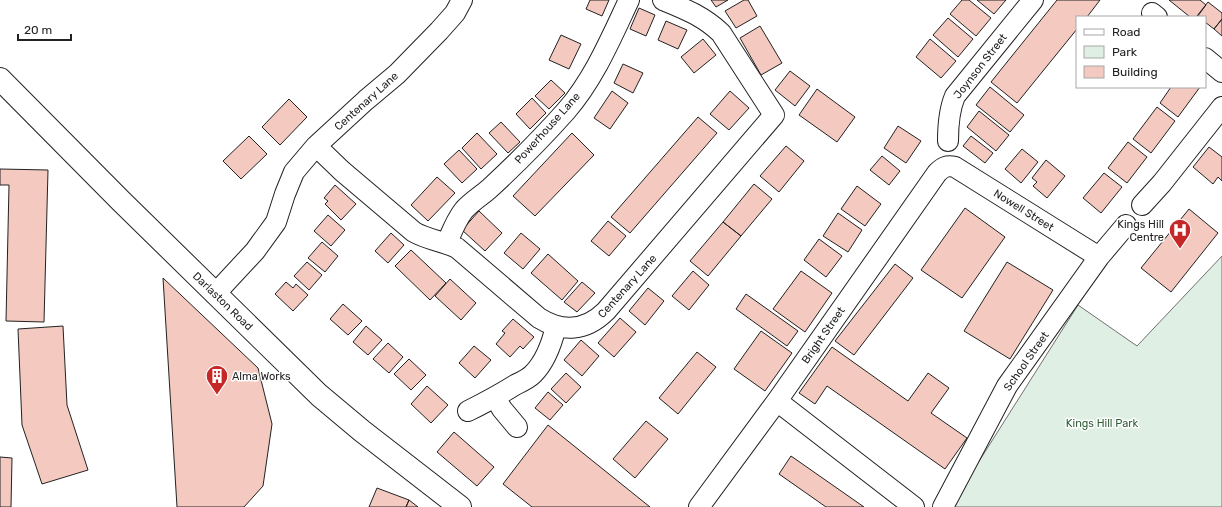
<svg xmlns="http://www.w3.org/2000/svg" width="1222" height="507" font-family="Rubik,sans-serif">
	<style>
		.park { fill: #e0efe3; stroke: #6f6f6f }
		.building { fill: #f3c9c0; stroke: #222 }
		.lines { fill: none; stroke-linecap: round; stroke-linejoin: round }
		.minor-casing { stroke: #222; stroke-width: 22 }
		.major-casing { stroke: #222; stroke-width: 24 }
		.minor { stroke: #fff; stroke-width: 20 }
		.major { stroke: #fff; stroke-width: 22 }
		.labels { text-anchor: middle; stroke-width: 3; stroke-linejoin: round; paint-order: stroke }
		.street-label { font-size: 11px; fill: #222; stroke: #fff }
		.poi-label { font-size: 11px; fill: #222; stroke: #fff; text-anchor: end }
		.park-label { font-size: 11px; fill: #2f5e38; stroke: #fff }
	</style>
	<rect width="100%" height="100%" fill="#fff"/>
	<path class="park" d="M1222,256v251h-272l128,-202 59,41z"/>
	<path class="building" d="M590,0h19l-7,16 -16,-7z
		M711,0h17l-12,7z
		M744,0h4l9,16 -21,12 -11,-17z
		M962,0h7l22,18 -15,18 -26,-22z
		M977,0h29l-12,14z
		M1057,0h43l-13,17h-10v12l-60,74 -26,-21z
		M1169,0h31l6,5 -9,12h-7z
		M1208,2l14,11v6l-8,10 -9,-7v-5l-8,-1z
		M639,8l16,7 -9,21 -16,-7z
		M948,18l25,21 -15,18 -25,-22z
		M1222,19v17l-8,-7z
		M666,21l21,9 -9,19 -20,-9z
		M760,26l22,37 -21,12 -21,-37z
		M561,35l20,9 -12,25 -20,-9z
		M703,39l13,16 -22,18 -13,-16z
		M930,39l26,22 -15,17 -25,-21z
		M623,64l20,9 -10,20 -19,-10z
		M790,71l20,15 -15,20 -20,-16z
		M551,80l14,13 -16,16 -14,-13z
		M990,87l34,28 -14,17 -34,-27z
		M1171,87h29l-22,30 -18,-14z
		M817,89l38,28 -18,25 -38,-27z
		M612,91l16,12 -18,26 -16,-11z
		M730,91l19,17 -20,22 -19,-16z
		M532,98l14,15 -16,16 -14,-15z
		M289,99l18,18 -27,28 -18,-18z
		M1157,107l18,14 -24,32 -18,-14z
		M979,111l30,24 -13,16 -29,-24z
		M698,117l19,16 -87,100 -19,-16z
		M501,122l19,20 -12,11 -19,-20z
		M898,126l23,15 -15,22 -22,-15z
		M477,133l20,21 -16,15 -19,-21z
		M572,133l22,22 -59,61 -22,-20z
		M249,136l18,18 -26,25 -18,-18z
		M971,136l22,17 -8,10 -22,-17z
		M1128,142l19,15 -20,26 -19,-15z
		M786,146l18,15 -25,31 -19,-16z
		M1209,147l13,10v24l-4,-4 -5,7 -20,-17z
		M1022,149l16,13 -17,21 -16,-14z
		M459,150l18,19 -15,14 -18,-19z
		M882,156l18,15 -11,14 -19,-15z
		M1046,160l19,16 -18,22 -14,-12 4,-4 -5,-4z
		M0,169l48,1 -4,152 -38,-1 3,-136h-9z
		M1104,173l18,14 -21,26 -18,-15z
		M437,177l18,16 -27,28 -17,-16z
		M754,184l18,15 -31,37 -18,-14z
		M335,185l21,19 -15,16 -16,-16 3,-3 -4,-3z
		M857,186l24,18 -16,22 -24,-17z
		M965,208l40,29 -43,61 -41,-28z
		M1189,209l29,24 -47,59 -30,-24z
		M479,211l23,22 -17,18 -23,-21z
		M838,213l24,17 -14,22 -25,-16z
		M328,215l17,15 -14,16 -17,-15z
		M608,221l18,15 -17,20 -18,-15z
		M723,222l18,14 -33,40 -18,-15z
		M391,233l13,12 -16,18 -13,-12z
		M521,233l19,16 -17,20 -19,-16z
		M819,239l23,17 -16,21 -22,-17z
		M322,242l16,14 -13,16 -17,-14z
		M411,250l35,33 -16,17 -35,-34z
		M548,254l30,27 -16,19 -31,-27z
		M307,262l15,13 -13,15 -15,-14z
		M1007,262l46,28 -43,69 -46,-28z
		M895,264l18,14 -59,77 -19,-14z
		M693,271l16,14 -20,25 -17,-14z
		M801,271l31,22 -27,39 -32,-23z
		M163,278l95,90 14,56 -9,62 -19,21h-67z
		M450,279l26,24 -15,17 -26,-24z
		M286,282l7,6 3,-4 12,11 -15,16 -18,-17z
		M582,282l13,11 -18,19 -13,-10z
		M648,288l16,13 -19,24 -16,-14z
		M746,294l52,37 -11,15 -51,-37z
		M343,304l19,17 -14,14 -18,-16z
		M620,318l16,14 -22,25 -16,-14z
		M513,319l21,18 -11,12 -3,-3 -10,11 -14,-13 9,-11 -3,-2z
		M63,326l4,79 21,65 -46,14 -20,-59 -4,-96z
		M366,326l16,14 -14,15 -15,-13z
		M761,331l31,22 -27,38 -31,-22z
		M581,340l18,16 -17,20 -18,-16z
		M388,343l15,14 -14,16 -16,-14z
		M474,346l17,14 -16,18 -16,-15z
		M832,347l76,54 20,-28 21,15 -18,25 36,25 -22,31 -118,-83 -12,18 -16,-11z
		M697,352l19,15 -38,47 -19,-16z
		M409,359l17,16 -15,15 -17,-16z
		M566,373l15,14 -15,16 -15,-14z
		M427,386l21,19 -17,18 -20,-19z
		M548,392l15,13 -13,15 -15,-12z
		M646,421l22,18 -33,39 -22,-19z
		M548,425l102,82h-118l-29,-23z
		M454,432l40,35 -17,19 -40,-34z
		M791,456l73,51h-38l-47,-33z
		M0,457l12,1 -1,49h-11z
		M377,488l32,12 -3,7h-37z
		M409,500l9,7h-12z"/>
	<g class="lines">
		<g class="minor-casing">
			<path id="minor" d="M1152,13l5,4
				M1205,58l17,14
				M948,141c0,-16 1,-31 7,-45l78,-96
				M316,146l26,25 72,61c14,8 29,9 43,16l82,70c24,15 47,13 67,-7l168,-196 -53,-82c-18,-17 -36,-24 -58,-33
				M1142,205l20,-22 60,-76
				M447,243c5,-12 9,-23 17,-33 7,-8 17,-14 25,-21 27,-25 53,-51 77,-78 28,-32 45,-73 63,-111
				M215,294l40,-43 21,-29 9,-28 9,-22 22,-26 50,-46 31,-26 42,-43 16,-18 7,-13
				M495,397l7,12 15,18
				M777,401l137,106
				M468,411c16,-8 31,-16 47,-26 6,-3 13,-6 18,-11 13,-13 19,-31 23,-48
				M699,507l78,-106 160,-228c6,-6 10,-8 18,-6l144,90
				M943,507l64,-121 92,-129 27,-32"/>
		</g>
		<g class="major-casing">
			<path id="major" d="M0,79l121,122 198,194 43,36 98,76"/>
		</g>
		<use href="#minor" class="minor"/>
		<use href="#major" class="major"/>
	</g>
	<defs>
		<g id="hospital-pin" transform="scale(1.15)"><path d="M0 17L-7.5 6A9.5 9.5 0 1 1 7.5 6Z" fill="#c62828" stroke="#fff"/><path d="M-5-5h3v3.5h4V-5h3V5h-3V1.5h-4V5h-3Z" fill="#fff"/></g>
		<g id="building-pin" transform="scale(1.15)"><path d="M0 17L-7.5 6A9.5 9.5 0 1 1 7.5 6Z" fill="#c62828" stroke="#fff"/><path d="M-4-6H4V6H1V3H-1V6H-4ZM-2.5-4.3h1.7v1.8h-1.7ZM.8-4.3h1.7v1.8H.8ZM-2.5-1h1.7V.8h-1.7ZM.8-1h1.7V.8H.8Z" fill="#fff"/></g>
	</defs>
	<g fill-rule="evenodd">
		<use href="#hospital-pin" x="1180" y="230"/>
		<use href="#building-pin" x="217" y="376"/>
	</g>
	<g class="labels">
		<g class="street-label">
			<text transform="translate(980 66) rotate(-52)" y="4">Joynson Street</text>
			<text transform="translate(366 101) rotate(-42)" y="4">Centenary Lane</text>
			<text transform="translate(547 128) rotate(-48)" y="4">Powerhouse Lane</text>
			<text transform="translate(1024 210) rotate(32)" y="4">Nowell Street</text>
			<text transform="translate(627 286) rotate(-48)" y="4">Centenary Lane</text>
			<text transform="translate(223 301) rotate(44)" y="4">Darlaston Road</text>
			<text transform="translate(823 335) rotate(-55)" y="4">Bright Street</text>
			<text transform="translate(1026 361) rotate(-55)" y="4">School Street</text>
		</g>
		<g class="poi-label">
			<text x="1164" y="228">Kings Hill<tspan x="1164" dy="13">Centre</tspan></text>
			<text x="232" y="380" text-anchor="start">Alma Works</text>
		</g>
		<g class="park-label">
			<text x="1102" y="427">Kings Hill Park</text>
		</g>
	</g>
	<rect x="1076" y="16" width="130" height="72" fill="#ffffff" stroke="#a7a7a7"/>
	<rect x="1084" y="29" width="20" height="6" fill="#ffffff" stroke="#a7a7a7"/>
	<text x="1112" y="36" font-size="12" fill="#222222">Road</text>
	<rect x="1084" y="46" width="20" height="12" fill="#e0efe3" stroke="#a7a7a7"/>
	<text x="1112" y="56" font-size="12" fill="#222222">Park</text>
	<rect x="1084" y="66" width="20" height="12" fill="#f3c9c0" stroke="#a7a7a7"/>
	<text x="1112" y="76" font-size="12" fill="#222222">Building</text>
	<path d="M18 34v6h53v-6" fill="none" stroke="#222222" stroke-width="2"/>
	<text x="24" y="34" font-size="12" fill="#222222" stroke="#ffffff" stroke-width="3" paint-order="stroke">20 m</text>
</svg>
